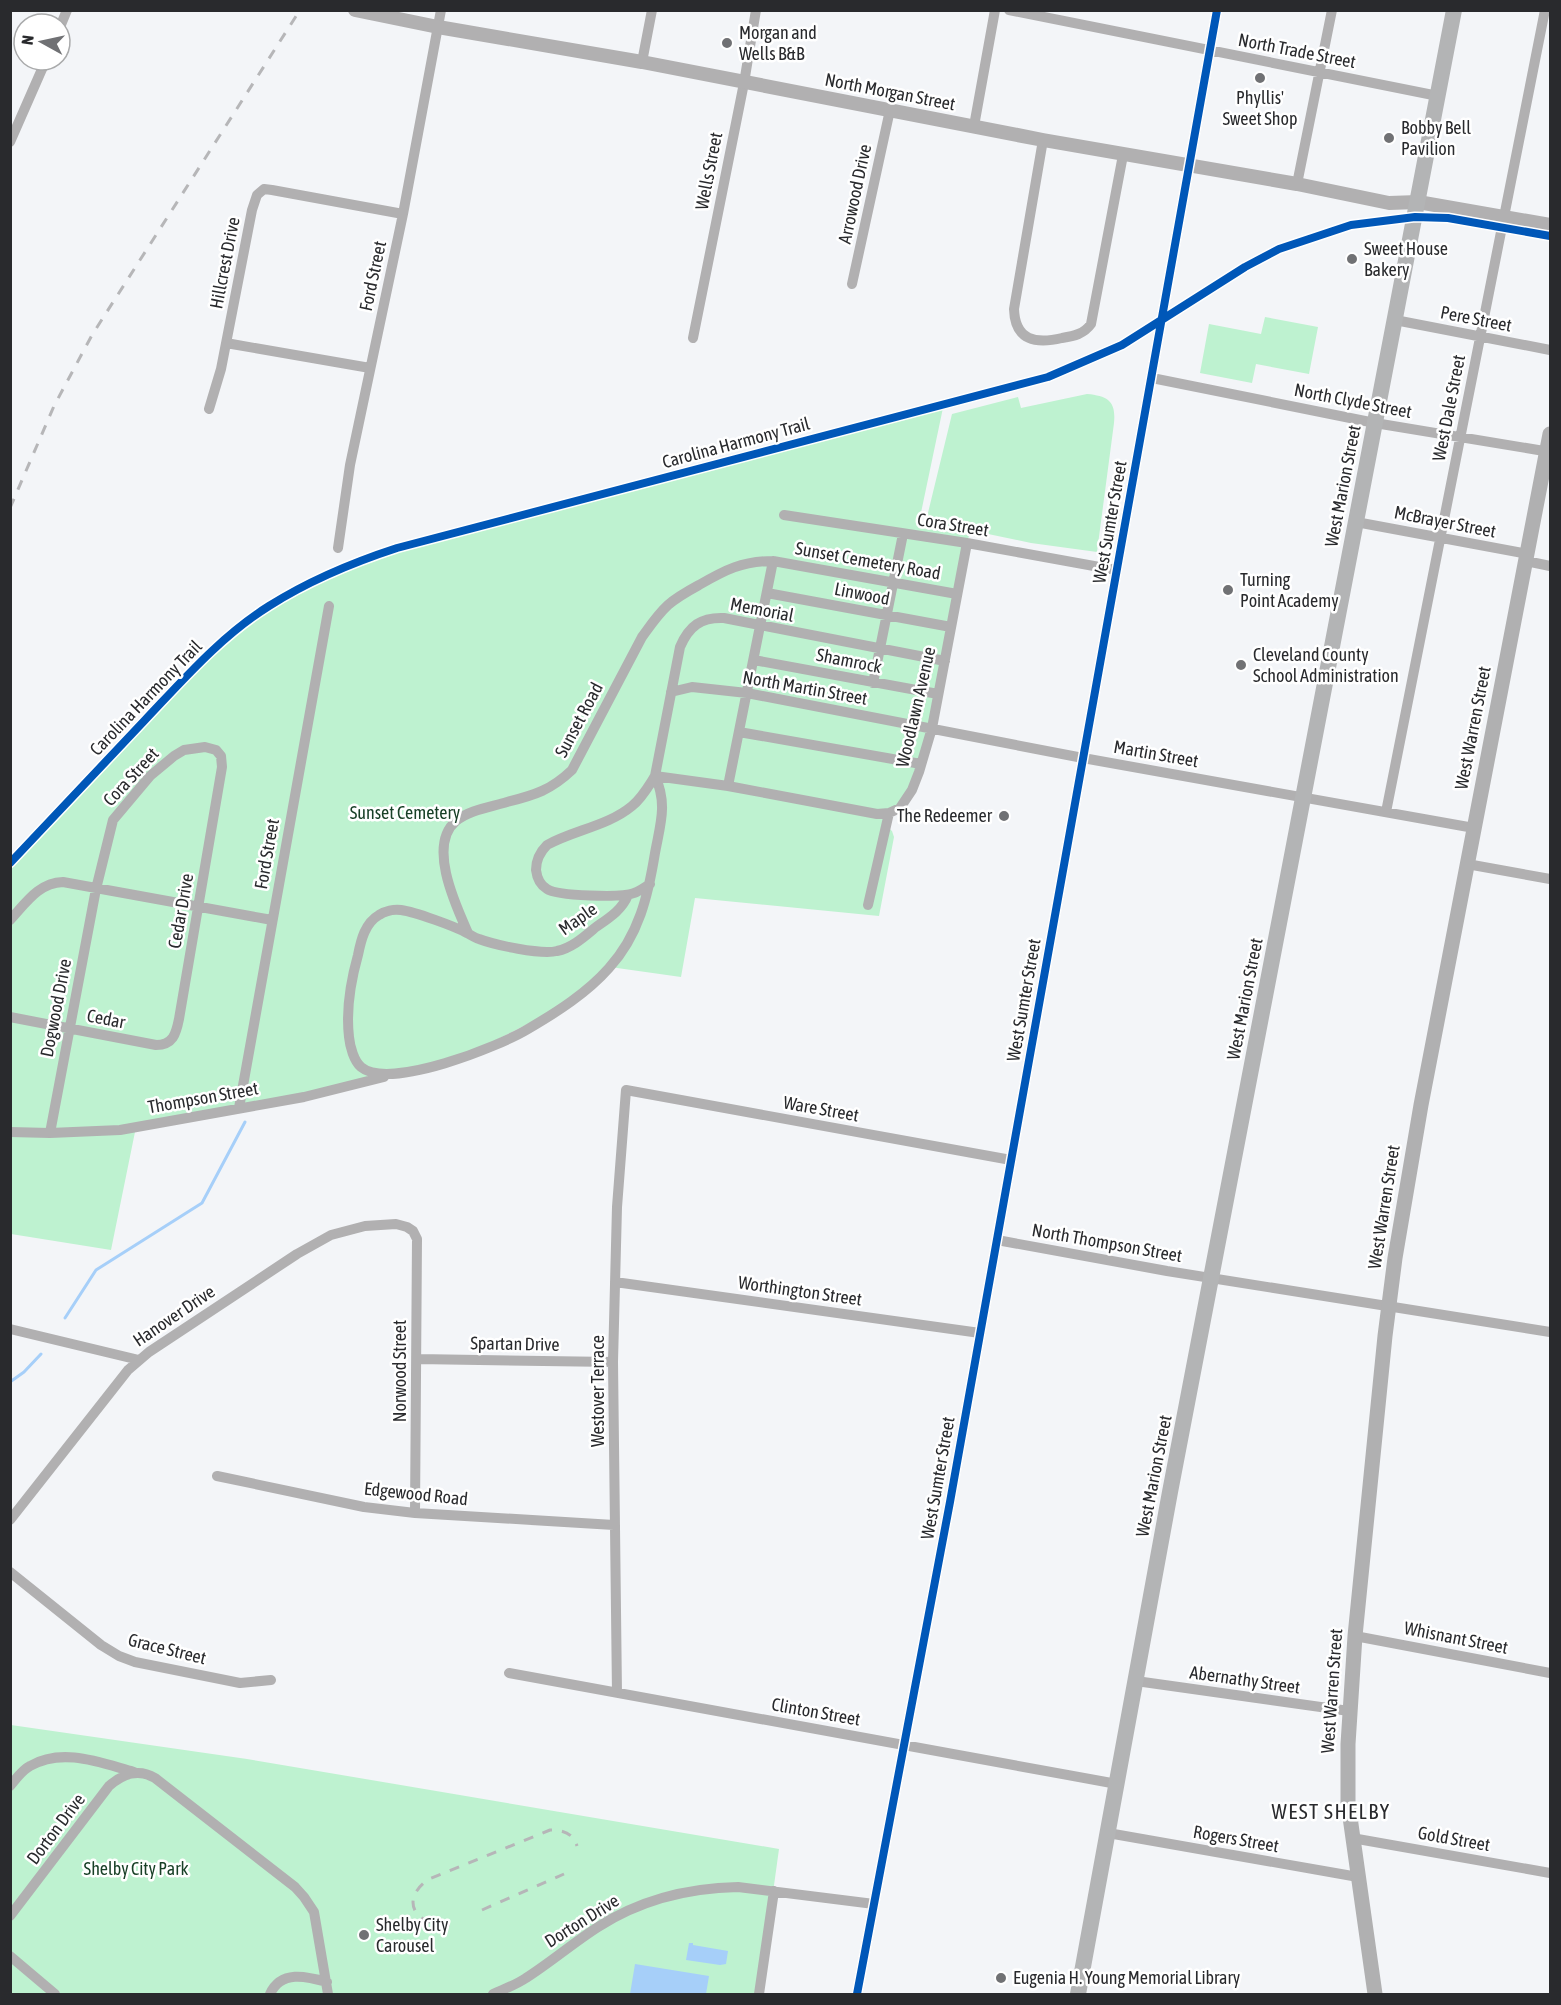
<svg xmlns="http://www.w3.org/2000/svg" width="1561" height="2005" font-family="'Asap Condensed',sans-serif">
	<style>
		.green { fill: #bef2d0 }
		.water { fill: #a6cff9 }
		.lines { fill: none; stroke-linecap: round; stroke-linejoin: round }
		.stream { stroke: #a6cff9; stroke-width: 3 }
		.minor { stroke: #b1b0b1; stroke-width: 10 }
		.tertiary { stroke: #b1b0b1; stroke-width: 14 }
		.secondary { stroke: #b0b0b1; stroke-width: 15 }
		.primary { stroke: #b3b4b5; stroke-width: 16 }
		.rail { stroke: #b6b6b8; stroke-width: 3; stroke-dasharray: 10 10; stroke-linecap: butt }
		.cycleway-casing { stroke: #fff; stroke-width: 11 }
		.cycleway { stroke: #0057b8; stroke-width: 8 }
		.poi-dot { fill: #707174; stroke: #fff; stroke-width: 2 }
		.labels { text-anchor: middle; stroke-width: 5; stroke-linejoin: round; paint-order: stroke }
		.poi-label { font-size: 18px; fill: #292a2d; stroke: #fff; text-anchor: start }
		.street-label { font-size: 18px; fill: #292a2d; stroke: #fff }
		.park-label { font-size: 18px; fill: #184027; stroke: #fff }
		.quarter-label { font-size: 21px; letter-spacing: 1.5px; fill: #292a2d; stroke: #fff }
	</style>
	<rect width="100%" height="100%" fill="#f3f5f8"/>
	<path class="green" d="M1265,317l53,10 -9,47 -53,-10 -4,19 -52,-10 9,-49 52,10z
		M1087,394c22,2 29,8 27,29l-17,129 -66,-9 -105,-22 26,-107 66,-17 3,11z
		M944,403l-26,124 51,8 -37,193 -13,44 -33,54 6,5 2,6 -15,79 -184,-18 -14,79 -71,-10 -45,38 -112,57 -317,65 -25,123 -100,-16 -1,-371c42,-44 84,-88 126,-133 40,-43 81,-87 129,-121 40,-29 86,-46 132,-61z
		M11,1725l236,34 532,90 -20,145h-748z"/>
	<path class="water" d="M689,1943h4v2l35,6 -2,13 -6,1 -34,-5z
		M635,1964l74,12 -3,18h-76z"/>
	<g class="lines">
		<path class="stream" d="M65,1318l31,-48 106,-67 43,-81
			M10,1382l14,-10 17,-18"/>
		<path class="minor" d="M1009,10l429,86
			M60,27l7,-17
			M642,62l10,-52
			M974,126l21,-116
			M1043,140l-29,169c1,32 22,35 48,29 12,-2 22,-4 29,-14l32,-169
			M10,142l36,-82
			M1297,184l35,-174
			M852,284l38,-174
			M1395,320l155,30
			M693,338l51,-255 12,-73
			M226,343l144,25
			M1152,378l223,45 175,29
			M209,409l12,-40 31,-159 5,-15 7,-6 8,1 131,24
			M784,515l183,28 149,27
			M1356,522l172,32
			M338,548l12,-83 53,-251 38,-204
			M1526,561l24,5
			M767,593l184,34
			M754,660l184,34
			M873,683l30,-149
			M671,692l21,-5 55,6 336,65 391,70
			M739,732l182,32
			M655,776l73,10 149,28 12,-1 11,-5 12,-18 7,-18 13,-44 35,-185
			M728,786l45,-225
			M1386,812l159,-802
			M1467,864l83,15
			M650,884c-5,3 -10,7 -16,9 -12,5 -77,3 -87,-4 -7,-4 -10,-11 -11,-19 0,-11 4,-18 11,-25 27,-15 61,-19 85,-39 10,-8 16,-19 23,-30l25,-129c9,-21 21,-30 44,-29l221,43
			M628,895c-6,15 -19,23 -32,32 -12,10 -24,21 -39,24 -16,4 -62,-6 -78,-12 -4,-1 -8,-4 -12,-6 -13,-7 -52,-21 -66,-23 -7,-1 -16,1 -22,5 -14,8 -18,25 -21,40 -7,25 -12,56 -9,82 1,10 5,24 12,30 28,24 139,-21 167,-38 29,-17 59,-36 81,-61 30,-33 39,-72 46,-115 5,-28 13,-49 0,-77
			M868,905l21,-92
			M10,920c16,-17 28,-37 53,-38l209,38
			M468,933c-12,-27 -41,-88 -12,-112 13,-11 35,-14 51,-19 28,-7 44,-12 65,-32l70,-133c8,-11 16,-23 26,-32 9,-8 20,-14 31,-20 26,-15 43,-24 74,-24l184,33
			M10,1017l146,28c17,0 20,-11 23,-26l43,-252 -1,-11 -5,-6 -11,-3 -21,3 -10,6 -24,20 -37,44 -17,69 -46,244
			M239,1108l90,-502
			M10,1132l40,1 70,-3 184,-33 80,-20
			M997,1240l170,31 383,61
			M615,1282l365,51
			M10,1329l129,31
			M417,1359l196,3
			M217,1476l147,31 51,6 199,12
			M10,1520l118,-150 21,-18 148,-98 34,-19 34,-9 31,-2 11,3 6,4 4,8 -2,274
			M10,1572l91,73 18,11 16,6 105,21 31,-3
			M1355,1636l195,37
			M509,1673l608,111
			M1136,1681l213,30
			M617,1693l-4,-331 4,-155 9,-117 385,70
			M10,1786c6,-7 12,-16 20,-20 33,-19 71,-3 104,6
			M1108,1833l250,44
			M1352,1838l198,35
			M10,1916l99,-130c14,-12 29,-18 46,-8l140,109 9,10 10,15 14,82
			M10,1956l45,38
			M270,1994c11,-24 36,-18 57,-12
			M493,1994c11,-5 23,-9 33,-16 25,-16 47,-35 72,-51 42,-27 90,-39 140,-40l136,17
			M759,1994l15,-103
			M857,1994l93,-492 267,-1492"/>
		<path class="tertiary" d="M355,10l83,17 204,35 401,78 254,44 92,19 29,-1 132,23"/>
		<path class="secondary" d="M1375,1994l-27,-191v-59l7,-108 30,-300 10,-78 26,-153 129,-671"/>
		<path class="primary" d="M1078,1994l92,-502 284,-1482"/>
		<path class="rail" d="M10,508l44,-102 38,-71 208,-325
			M482,1910l82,-36
			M450,1925c-34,2 -52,-25 -21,-46l121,-49c13,0 23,3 27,16"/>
		<g class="cycleway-casing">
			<path id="cycleway" d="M10,863c45,-48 90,-95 135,-143 38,-40 76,-84 124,-114 41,-26 82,-43 128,-58l651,-171 74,-32 123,-78 34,-18 72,-24 64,-8 33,1 102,18
				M857,1994l93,-492 267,-1492"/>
		</g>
		<use href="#cycleway" class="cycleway"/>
	</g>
	<g class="poi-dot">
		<circle cx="727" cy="43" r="6"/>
		<circle cx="1260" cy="78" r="6"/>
		<circle cx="1389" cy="138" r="6"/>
		<circle cx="1352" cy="259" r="6"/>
		<circle cx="1228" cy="590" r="6"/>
		<circle cx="1241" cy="665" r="6"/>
		<circle cx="1004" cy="816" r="6"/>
		<circle cx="364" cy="1935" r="6"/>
		<circle cx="1001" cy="1978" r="6"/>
	</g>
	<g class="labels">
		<g class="poi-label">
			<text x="739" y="39">Morgan and<tspan x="739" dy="21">Wells B&amp;B</tspan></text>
			<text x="1260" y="104" text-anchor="middle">Phyllis'<tspan x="1260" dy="21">Sweet Shop</tspan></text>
			<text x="1401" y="134">Bobby Bell<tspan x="1401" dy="21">Pavilion</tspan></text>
			<text x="1364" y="255">Sweet House<tspan x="1364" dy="21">Bakery</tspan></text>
			<text x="1240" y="586">Turning<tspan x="1240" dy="21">Point Academy</tspan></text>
			<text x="1253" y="661">Cleveland County<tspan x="1253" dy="21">School Administration</tspan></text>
			<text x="992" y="822" text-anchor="end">The Redeemer</text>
			<text x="376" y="1931">Shelby City<tspan x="376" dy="21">Carousel</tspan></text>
			<text x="1013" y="1984">Eugenia H. Young Memorial Library</text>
		</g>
		<g class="street-label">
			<text transform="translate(1297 51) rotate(11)" y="6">North Trade Street</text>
			<text transform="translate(890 92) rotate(11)" y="6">North Morgan Street</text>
			<text transform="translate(709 171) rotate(-79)" y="6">Wells Street</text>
			<text transform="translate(855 194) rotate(-78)" y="6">Arrowood Drive</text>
			<text transform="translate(225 263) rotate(-79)" y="6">Hillcrest Drive</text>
			<text transform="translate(373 276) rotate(-78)" y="6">Ford Street</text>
			<text transform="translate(1476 319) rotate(11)" y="6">Pere Street</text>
			<text transform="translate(1353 401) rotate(11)" y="6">North Clyde Street</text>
			<text transform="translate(1449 408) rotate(-79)" y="6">West Dale Street</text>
			<text transform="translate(736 443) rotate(-15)" y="6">Carolina Harmony Trail</text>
			<text transform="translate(1343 486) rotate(-79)" y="6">West Marion Street</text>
			<text transform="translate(1110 522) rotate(-80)" y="6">West Sumter Street</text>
			<text transform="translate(1445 522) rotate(11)" y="6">McBrayer Street</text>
			<text transform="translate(953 525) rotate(9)" y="6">Cora Street</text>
			<text transform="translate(868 561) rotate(10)" y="6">Sunset Cemetery Road</text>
			<text transform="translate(862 594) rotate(11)" y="6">Linwood</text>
			<text transform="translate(762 610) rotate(11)" y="6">Memorial</text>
			<text transform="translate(849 661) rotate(11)" y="6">Shamrock</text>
			<text transform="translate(805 688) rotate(10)" y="6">North Martin Street</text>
			<text transform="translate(146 698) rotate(-46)" y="6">Carolina Harmony Trail</text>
			<text transform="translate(916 707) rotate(-77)" y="6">Woodlawn Avenue</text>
			<text transform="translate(579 720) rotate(-62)" y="6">Sunset Road</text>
			<text transform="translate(1473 728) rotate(-79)" y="6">West Warren Street</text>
			<text transform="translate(1156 754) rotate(10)" y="6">Martin Street</text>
			<text transform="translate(131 777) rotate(-47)" y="6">Cora Street</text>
			<text transform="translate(267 854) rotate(-80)" y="6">Ford Street</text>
			<text transform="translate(181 911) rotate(-80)" y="6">Cedar Drive</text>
			<text transform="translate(578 919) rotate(-35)" y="6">Maple</text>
			<text transform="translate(1245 999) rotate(-79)" y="6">West Marion Street</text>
			<text transform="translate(1024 1000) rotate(-80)" y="6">West Sumter Street</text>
			<text transform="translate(56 1008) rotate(-79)" y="6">Dogwood Drive</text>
			<text transform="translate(106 1019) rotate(11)" y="6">Cedar</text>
			<text transform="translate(203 1098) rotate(-10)" y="6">Thompson Street</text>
			<text transform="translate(821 1109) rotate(10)" y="6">Ware Street</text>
			<text transform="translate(1384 1207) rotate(-81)" y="6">West Warren Street</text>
			<text transform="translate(1107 1243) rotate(10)" y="6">North Thompson Street</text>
			<text transform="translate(800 1291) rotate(8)" y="6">Worthington Street</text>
			<text transform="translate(174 1316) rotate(-34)" y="6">Hanover Drive</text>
			<text transform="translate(515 1344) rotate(1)" y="6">Spartan Drive</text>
			<text transform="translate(400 1371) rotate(-90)" y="6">Norwood Street</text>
			<text transform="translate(598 1391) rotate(-90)" y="6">Westover Terrace</text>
			<text transform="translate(1154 1476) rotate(-79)" y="6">West Marion Street</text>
			<text transform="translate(938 1478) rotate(-80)" y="6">West Sumter Street</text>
			<text transform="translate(416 1494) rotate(6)" y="6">Edgewood Road</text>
			<text transform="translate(1456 1638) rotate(11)" y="6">Whisnant Street</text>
			<text transform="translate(167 1649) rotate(14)" y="6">Grace Street</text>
			<text transform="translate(1245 1680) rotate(8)" y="6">Abernathy Street</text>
			<text transform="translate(1332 1691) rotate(-86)" y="6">West Warren Street</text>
			<text transform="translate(816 1712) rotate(10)" y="6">Clinton Street</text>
			<text transform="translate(56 1829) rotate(-53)" y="6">Dorton Drive</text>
			<text transform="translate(1236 1839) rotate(10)" y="6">Rogers Street</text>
			<text transform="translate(1454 1839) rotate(10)" y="6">Gold Street</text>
			<text transform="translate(582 1921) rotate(-32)" y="6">Dorton Drive</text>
		</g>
		<g class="park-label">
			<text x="405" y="819">Sunset Cemetery</text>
			<text x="136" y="1875">Shelby City Park</text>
		</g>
		<g class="quarter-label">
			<text x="1331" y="1819">WEST SHELBY</text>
		</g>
	</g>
	<rect width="1561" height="2005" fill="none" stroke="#292a2d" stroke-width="24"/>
	<g transform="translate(42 42) rotate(278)"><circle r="28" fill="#ffffff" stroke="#a9aaab" stroke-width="1.5"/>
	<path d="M0-4.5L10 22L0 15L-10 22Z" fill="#707174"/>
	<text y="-9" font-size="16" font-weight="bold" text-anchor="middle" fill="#292a2d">N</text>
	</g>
</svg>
